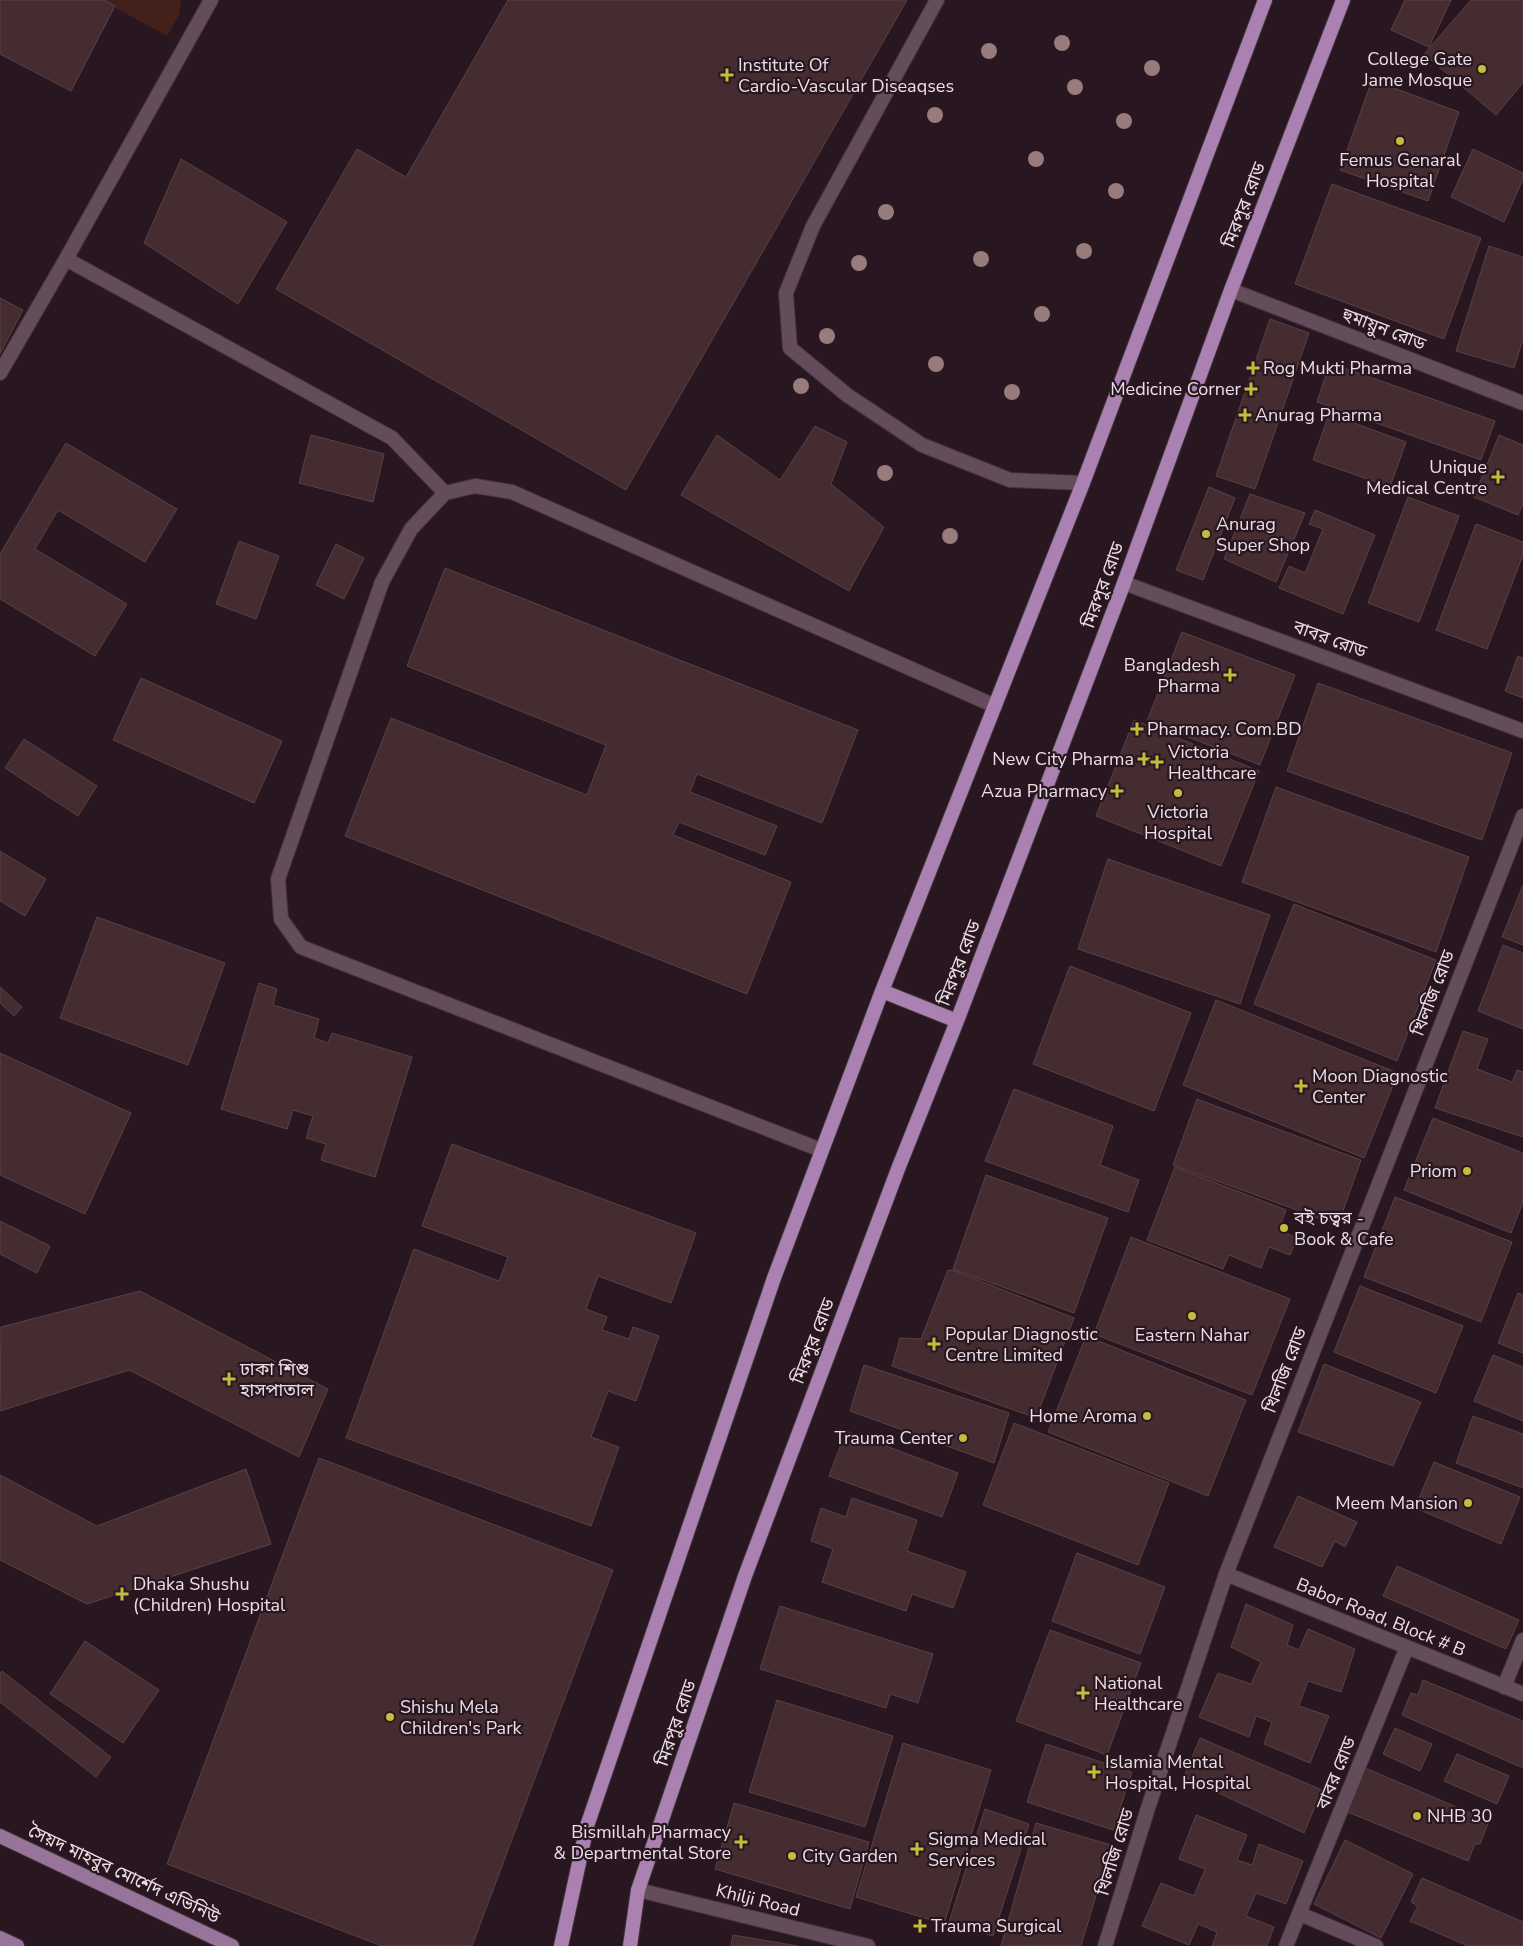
<svg xmlns="http://www.w3.org/2000/svg" width="1523" height="1946" font-family="'Nunito Sans','Noto Sans Bengali',sans-serif">
	<style>
		.green { fill: #43211a }
		.building { fill: #442c30; stroke: #5a4145 }
		.lines { fill: none; stroke-linecap: round; stroke-linejoin: round }
		.service-casing { stroke: #40333a; stroke-width: 16 }
		.minor-casing { stroke: #40333a; stroke-width: 16 }
		.primary-casing { stroke: #40333a; stroke-width: 16 }
		.trunk-casing { stroke: #40333a; stroke-width: 16 }
		.service { stroke: #644d5a; stroke-width: 14 }
		.minor { stroke: #644d5a; stroke-width: 14 }
		.primary { stroke: #99749a; stroke-width: 14 }
		.trunk { stroke: #aa81b0; stroke-width: 14 }
		.tree { fill: #987b7b }
		.poi-dot { fill: #c5bc3d; stroke: #281620; stroke-width: 2 }
		.labels { text-anchor: middle; stroke-width: 4.5; stroke-linejoin: round; paint-order: stroke }
		.poi-label { font-size: 18px; fill: #ecdee5; stroke: #281620; text-anchor: start }
		.street-label { font-size: 18px; fill: #ecdee5; stroke: #281620 }
	</style>
	<rect width="100%" height="100%" fill="#281620"/>
	<path class="green" d="M101,0h80l-2,15 -12,21z"/>
	<path class="building" d="M0,0h104l11,6 -44,85 -71,-37z
		M508,0h399l-281,490 -350,-201 81,-140 49,28z
		M1405,0h46l-22,47 -38,-17z
		M1471,0h52v83l-27,32 -72,-61z
		M1372,80l87,32 -31,89 -88,-31z
		M1473,149l50,24v6l-19,43 -53,-25z
		M181,159l106,63 -49,82 -94,-61z
		M1332,184l149,54 -37,101 -149,-55z
		M1489,246l34,11v82l-9,29 -58,-17z
		M0,298l23,12 -23,44z
		M1270,319l39,14 -54,156 -39,-13z
		M1330,363l165,58 -14,39 -164,-58z
		M1329,414l77,28 -16,45 -77,-27z
		M815,426l32,16 -16,42 53,43 -35,64 -168,-96 36,-60 63,45z
		M311,435l73,19 -11,48 -74,-19z
		M1499,435l24,10v59l-5,11 -44,-18z
		M66,443l111,66 -32,53 -87,-52 -23,39 92,55 -32,52 -95,-57v-45z
		M1209,487l26,11 -32,82 -27,-10z
		M1250,494l55,19 -29,69 -52,-23z
		M1408,497l51,19 -40,106 -51,-19z
		M1315,510l60,25 -32,79 -64,-26 10,-22 16,7 18,-44 -14,-5z
		M1476,524l47,18v13l-36,94 -51,-19z
		M239,541l40,15 -23,63 -40,-15z
		M336,544l28,14 -20,41 -28,-14z
		M445,568l413,162 -36,93 -125,-49 -7,18 87,34 -12,29 -86,-33 -6,13 118,47 -44,112 -402,-158 46,-118 196,77 19,-50 -199,-79z
		M1182,632l113,43 -35,90 -113,-44z
		M1518,656l5,2v40l-18,-7z
		M141,678l141,63 -28,62 -141,-63z
		M1318,683l194,70 -30,87 -195,-69z
		M1134,720l125,51 -38,95 -125,-50z
		M24,739l73,47 -19,30 -73,-48z
		M1276,787l193,70 -33,95 -194,-70z
		M0,851l46,28 -21,37 -25,-15z
		M1108,859l162,56 -30,89 -162,-55z
		M1523,885v60l-21,-8z
		M1294,904l142,56 -39,101 -143,-57z
		M97,917l128,46 -37,102 -128,-47z
		M1503,945l20,8v76l-45,-18z
		M1070,966l121,47 -37,98 -121,-47z
		M259,983l18,6 -4,16 46,14 -5,19 14,5 4,-10 80,24 -37,120 -54,-17 5,-16 -20,-6 7,-22 -20,-6 -6,19 -66,-20z
		M0,987l22,20 -8,9 -14,-13z
		M1216,1000l182,73 -34,85 -181,-73z
		M1463,1031l25,8 -11,30 35,13 5,-12 6,2v65l-88,-29z
		M0,1053l131,60 -46,101 -85,-39z
		M1014,1089l99,37 -13,39 39,15 -11,32 -143,-51z
		M1197,1099l164,61 -23,65 -165,-60z
		M1433,1118l90,35v49l-12,31 -107,-43z
		M452,1144l244,89 -25,70 -73,-27 -12,33 21,8 -5,13 27,9 4,-12 26,9 -23,65 -28,-10 -17,46 28,10 -28,79 -245,-88 68,-189 85,32 9,-24 -86,-31z
		M1175,1167l111,43 -7,20 18,8 -7,17 -21,-8 -8,21 -32,-13 -6,14 -76,-29z
		M986,1175l122,43 -34,95 -121,-44z
		M1395,1197l117,45 -31,80 -117,-45z
		M0,1221l50,25 -13,27 -37,-19z
		M1131,1237l159,62 -38,96 -158,-61z
		M948,1270l7,1 119,47 -38,100 -144,-52 8,-28 21,1z
		M1360,1286l103,40 -27,67 -102,-41z
		M140,1291l188,98 -29,68 -170,-87 -129,41 1,-84z
		M1518,1293l5,2v58l-25,-10z
		M1086,1336l160,64 -38,96 -160,-64z
		M1493,1355l30,12v54l-49,-20z
		M1324,1364l97,38 -28,64 -95,-34z
		M864,1365l145,48 -15,50 -144,-52z
		M1473,1416l50,18v54l-67,-25z
		M1014,1423l155,60 -31,82 -155,-60z
		M846,1431l112,42 -16,44 -113,-41z
		M319,1458l294,112 -141,376h-90l-215,-82z
		M1434,1462l86,35 -19,47 -86,-36z
		M246,1469l25,75 -184,60 -87,-44v-85l97,51z
		M1298,1496l59,26 -12,25 -10,-6 -13,26 -48,-20z
		M852,1498l65,22 -10,31 59,21 -13,36 -41,-14 -6,17 -84,-29 11,-33 -22,-8 10,-33 25,9z
		M1077,1553l88,34 -25,67 -88,-33z
		M1397,1566l122,54 -13,29 -123,-53z
		M1246,1604l47,21 -6,20 12,5 9,-21 47,20 -14,43 -33,-11 -9,25 30,10 -19,47 -46,-19 8,-22 -16,-6 -7,21 -50,-20 19,-44 33,11 10,-22 -30,-15z
		M780,1606l153,48 -15,49 -28,-9 -4,14 -126,-39z
		M1050,1630l91,33 -34,92 -91,-34z
		M85,1641l74,49 -36,53 -73,-49z
		M2,1671l109,86 -15,20 -96,-75v-29z
		M1423,1680l100,41v47l-121,-53 9,-22 7,2z
		M777,1700l116,36 -28,91 -116,-35z
		M1395,1728l37,16 -12,27 -37,-17z
		M1200,1738l122,52 -18,43 -120,-56z
		M903,1743l88,27 -47,154 -88,-27z
		M1046,1744l86,28 -19,58 -86,-28z
		M1457,1754l52,22 -12,28 -53,-23z
		M1363,1767l126,54 -9,23h-5l-7,17 -123,-50z
		M734,1803l135,39 -19,67 -135,-40z
		M985,1809l44,15 -36,112 -44,-14z
		M1196,1815l51,20 -10,25 15,5 7,-21 44,17 -17,43 -30,-11 -10,23 28,11 -7,19h-55l5,-14 -19,-8 -9,21 -47,-19 19,-43 33,13 11,-27 -26,-10z
		M1036,1823l75,22 -30,101h-80z
		M1345,1840l68,34 -32,64 -67,-34z
		M1422,1878l101,44v24h-55l-58,-25 8,-15 -7,-4z
		M733,1935l65,11h-67z"/>
	<g class="lines">
		<g class="service-casing">
			<path id="service" d="M937,0l-124,226 -27,67 4,55 57,47 75,50 88,35 73,3
				M66,259l145,-259
				M0,373l66,-114 326,179 53,55
				M821,1150l-520,-203 -20,-28 -3,-40 104,-297 29,-53 34,-36 30,-7 37,6 483,214"/>
		</g>
		<g class="minor-casing">
			<path id="minor" d="M1231,290l292,113
				M1124,583l399,148
				M1226,1574l297,120
				M1504,1687l19,-47
				M638,1890l230,56
				M1300,1914l76,32
				M1105,1946l43,-138 78,-234 297,-758
				M1286,1946l121,-299"/>
		</g>
		<g class="primary-casing">
			<path id="primary" d="M0,1836l232,110
				M0,1938l17,8"/>
		</g>
		<g class="trunk-casing">
			<path id="trunk" d="M882,991l75,30
				M561,1946l26,-120 187,-548 108,-287 201,-508 182,-483
				M630,1946l8,-56 107,-314 153,-407 59,-148 167,-438 107,-293 112,-290"/>
		</g>
		<use href="#service" class="service"/>
		<use href="#minor" class="minor"/>
		<use href="#primary" class="primary"/>
		<use href="#trunk" class="trunk"/>
	</g>
	<g class="tree">
		<circle cx="1062" cy="43" r="8"/>
		<circle cx="989" cy="51" r="8"/>
		<circle cx="1152" cy="68" r="8"/>
		<circle cx="1075" cy="87" r="8"/>
		<circle cx="935" cy="115" r="8"/>
		<circle cx="1124" cy="121" r="8"/>
		<circle cx="1036" cy="159" r="8"/>
		<circle cx="1116" cy="191" r="8"/>
		<circle cx="886" cy="212" r="8"/>
		<circle cx="1084" cy="251" r="8"/>
		<circle cx="981" cy="259" r="8"/>
		<circle cx="859" cy="263" r="8"/>
		<circle cx="1042" cy="314" r="8"/>
		<circle cx="827" cy="336" r="8"/>
		<circle cx="936" cy="364" r="8"/>
		<circle cx="801" cy="386" r="8"/>
		<circle cx="1012" cy="392" r="8"/>
		<circle cx="885" cy="473" r="8"/>
		<circle cx="950" cy="536" r="8"/>
	</g>
	<g class="poi-dot">
		<circle cx="1482" cy="69" r="5"/>
		<path d="M724.5 67.5h5v5h5v5h-5v5h-5v-5h-5v-5h5z"/>
		<circle cx="1400" cy="141" r="5"/>
		<path d="M1250.5 360.5h5v5h5v5h-5v5h-5v-5h-5v-5h5z"/>
		<path d="M1248.5 381.5h5v5h5v5h-5v5h-5v-5h-5v-5h5z"/>
		<path d="M1242.5 407.5h5v5h5v5h-5v5h-5v-5h-5v-5h5z"/>
		<path d="M1495.5 469.5h5v5h5v5h-5v5h-5v-5h-5v-5h5z"/>
		<circle cx="1206" cy="534" r="5"/>
		<path d="M1227.5 667.5h5v5h5v5h-5v5h-5v-5h-5v-5h5z"/>
		<path d="M1134.5 721.5h5v5h5v5h-5v5h-5v-5h-5v-5h5z"/>
		<path d="M1141.5 751.5h5v5h5v5h-5v5h-5v-5h-5v-5h5z"/>
		<path d="M1154.5 754.5h5v5h5v5h-5v5h-5v-5h-5v-5h5z"/>
		<path d="M1114.5 783.5h5v5h5v5h-5v5h-5v-5h-5v-5h5z"/>
		<circle cx="1178" cy="793" r="5"/>
		<path d="M1298.5 1078.5h5v5h5v5h-5v5h-5v-5h-5v-5h5z"/>
		<circle cx="1467" cy="1171" r="5"/>
		<circle cx="1284" cy="1228" r="5"/>
		<circle cx="1192" cy="1316" r="5"/>
		<path d="M931.5 1336.5h5v5h5v5h-5v5h-5v-5h-5v-5h5z"/>
		<path d="M226.5 1371.5h5v5h5v5h-5v5h-5v-5h-5v-5h5z"/>
		<circle cx="1147" cy="1416" r="5"/>
		<circle cx="963" cy="1438" r="5"/>
		<circle cx="1468" cy="1503" r="5"/>
		<path d="M119.5 1586.5h5v5h5v5h-5v5h-5v-5h-5v-5h5z"/>
		<path d="M1080.5 1685.5h5v5h5v5h-5v5h-5v-5h-5v-5h5z"/>
		<circle cx="390" cy="1717" r="5"/>
		<path d="M1091.5 1764.5h5v5h5v5h-5v5h-5v-5h-5v-5h5z"/>
		<circle cx="1417" cy="1816" r="5"/>
		<path d="M738.5 1834.5h5v5h5v5h-5v5h-5v-5h-5v-5h5z"/>
		<path d="M914.5 1841.5h5v5h5v5h-5v5h-5v-5h-5v-5h5z"/>
		<circle cx="792" cy="1856" r="5"/>
		<path d="M917.5 1918.5h5v5h5v5h-5v5h-5v-5h-5v-5h5z"/>
	</g>
	<g class="labels">
		<g class="poi-label">
			<text x="1472" y="65" text-anchor="end">College Gate<tspan x="1472" dy="21">Jame Mosque</tspan></text>
			<text x="738" y="71">Institute Of<tspan x="738" dy="21">Cardio-Vascular Diseaqses</tspan></text>
			<text x="1400" y="166" text-anchor="middle">Femus Genaral<tspan x="1400" dy="21">Hospital</tspan></text>
			<text x="1263" y="374">Rog Mukti Pharma</text>
			<text x="1241" y="395" text-anchor="end">Medicine Corner</text>
			<text x="1255" y="421">Anurag Pharma</text>
			<text x="1487" y="473" text-anchor="end">Unique<tspan x="1487" dy="21">Medical Centre</tspan></text>
			<text x="1216" y="530">Anurag<tspan x="1216" dy="21">Super Shop</tspan></text>
			<text x="1220" y="671" text-anchor="end">Bangladesh<tspan x="1220" dy="21">Pharma</tspan></text>
			<text x="1147" y="735">Pharmacy. Com.BD</text>
			<text x="1168" y="758">Victoria<tspan x="1168" dy="21">Healthcare</tspan></text>
			<text x="1134" y="765" text-anchor="end">New City Pharma</text>
			<text x="1107" y="797" text-anchor="end">Azua Pharmacy</text>
			<text x="1178" y="818" text-anchor="middle">Victoria<tspan x="1178" dy="21">Hospital</tspan></text>
			<text x="1312" y="1082">Moon Diagnostic<tspan x="1312" dy="21">Center</tspan></text>
			<text x="1457" y="1177" text-anchor="end">Priom</text>
			<text x="1294" y="1224">বই চত্বর -<tspan x="1294" dy="21">Book &amp; Cafe</tspan></text>
			<text x="945" y="1340">Popular Diagnostic<tspan x="945" dy="21">Centre Limited</tspan></text>
			<text x="1192" y="1341" text-anchor="middle">Eastern Nahar</text>
			<text x="240" y="1375">ঢাকা শিশু<tspan x="240" dy="21">হাসপাতাল</tspan></text>
			<text x="1137" y="1422" text-anchor="end">Home Aroma</text>
			<text x="953" y="1444" text-anchor="end">Trauma Center</text>
			<text x="1458" y="1509" text-anchor="end">Meem Mansion</text>
			<text x="133" y="1590">Dhaka Shushu<tspan x="133" dy="21">(Children) Hospital</tspan></text>
			<text x="1094" y="1689">National<tspan x="1094" dy="21">Healthcare</tspan></text>
			<text x="400" y="1713">Shishu Mela<tspan x="400" dy="21">Children's Park</tspan></text>
			<text x="1105" y="1768">Islamia Mental<tspan x="1105" dy="21">Hospital, Hospital</tspan></text>
			<text x="1427" y="1822">NHB 30</text>
			<text x="731" y="1838" text-anchor="end">Bismillah Pharmacy<tspan x="731" dy="21">&amp; Departmental Store</tspan></text>
			<text x="928" y="1845">Sigma Medical<tspan x="928" dy="21">Services</tspan></text>
			<text x="802" y="1862">City Garden</text>
			<text x="931" y="1932">Trauma Surgical</text>
		</g>
		<g class="street-label">
			<text transform="translate(1244 205) rotate(-69)" y="6">মিরপুর রোড</text>
			<text transform="translate(1384 329) rotate(21)" y="6">হুমায়ুন রোড</text>
			<text transform="translate(1103 585) rotate(-70)" y="6">মিরপুর রোড</text>
			<text transform="translate(1330 639) rotate(20)" y="6">বাবর রোড</text>
			<text transform="translate(959 963) rotate(-69)" y="6">মিরপুর রোড</text>
			<text transform="translate(1433 993) rotate(-69)" y="6">খিলজি রোড</text>
			<text transform="translate(813 1341) rotate(-69)" y="6">মিরপুর রোড</text>
			<text transform="translate(1285 1370) rotate(-69)" y="6">খিলজি রোড</text>
			<text transform="translate(1381 1617) rotate(22)" y="6">Babor Road, Block # B</text>
			<text transform="translate(676 1723) rotate(-71)" y="6">মিরপুর রোড</text>
			<text transform="translate(1336 1773) rotate(-68)" y="6">বাবর রোড</text>
			<text transform="translate(1115 1852) rotate(-73)" y="6">খিলজি রোড</text>
			<text transform="translate(124 1874) rotate(25)" y="6">সৈয়দ মাহবুব মোর্শেদ এভিনিউ</text>
			<text transform="translate(758 1900) rotate(14)" y="6">Khilji Road</text>
		</g>
	</g>
</svg>
